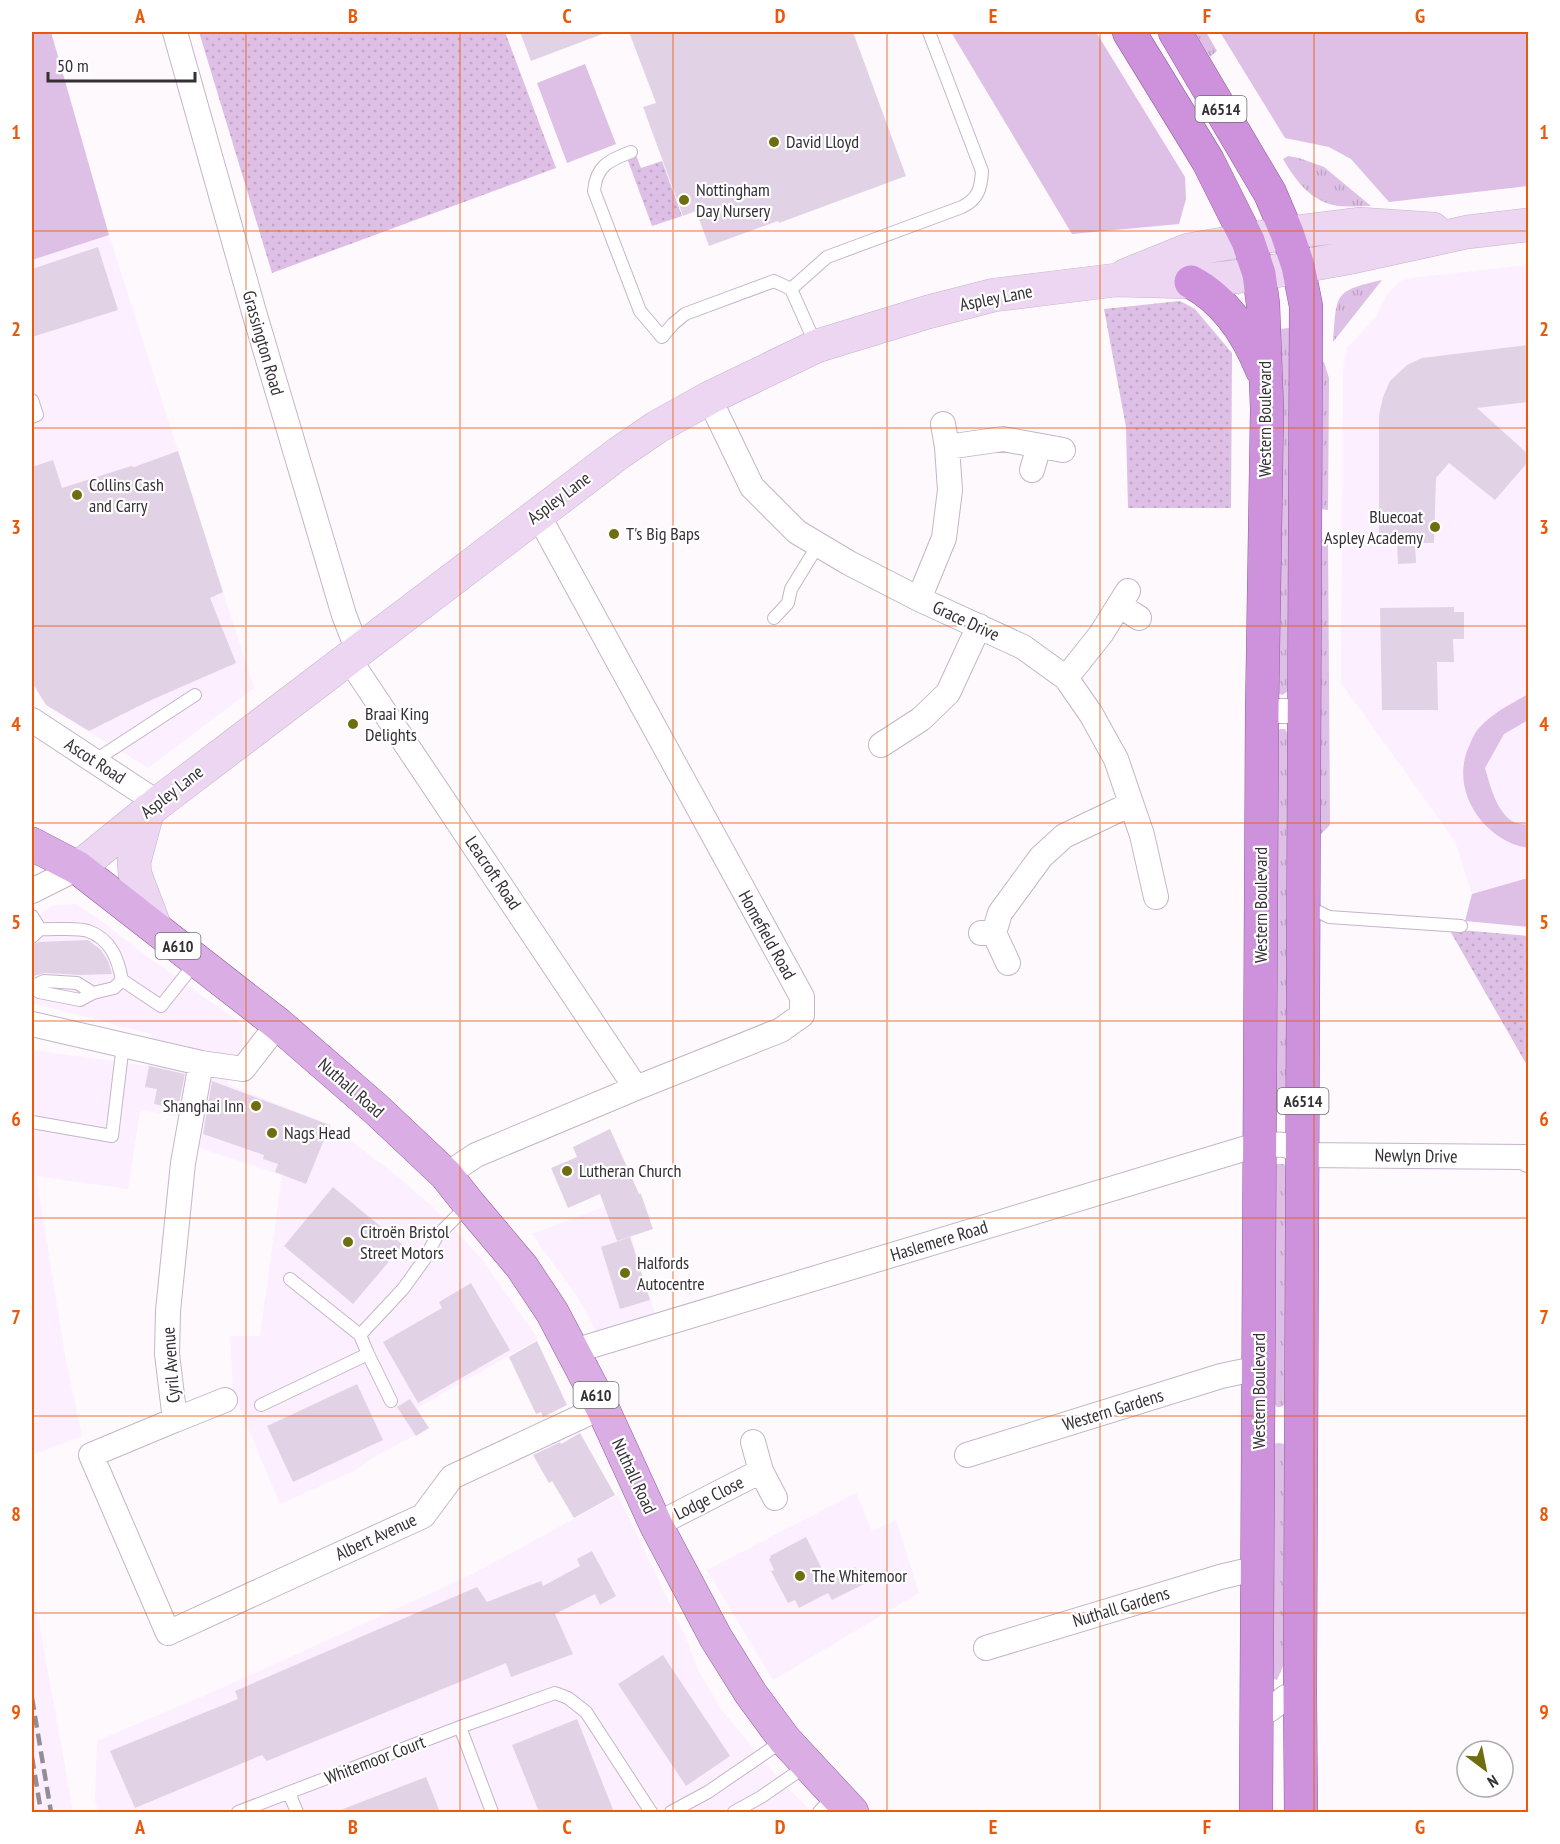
<svg xmlns="http://www.w3.org/2000/svg" width="1560" height="1844" font-family="'PT Sans Narrow',sans-serif">
	<style>
		.built { fill: #fcefff }
		.grass { fill: url(#grass-tufts) }
		.park { fill: url(#park-dots) }
		.garden { fill: #debfe6 }
		.building { fill: #e2d2e6 }
		.lines { fill: none; stroke-linecap: round; stroke-linejoin: round }
		.service-casing { stroke: #c4b5c8; stroke-width: 14 }
		.minor-casing { stroke: #c4b5c8; stroke-width: 26 }
		.secondary-casing { stroke: #c4b5c8; stroke-width: 34 }
		.primary-casing { stroke: #905d9d; stroke-width: 34 }
		.trunk-casing { stroke: #905d9d; stroke-width: 34 }
		.service { stroke: #fff; stroke-width: 12 }
		.minor { stroke: #fff; stroke-width: 24 }
		.secondary { stroke: #ecd6f2; stroke-width: 33 }
		.primary { stroke: #daade5; stroke-width: 33 }
		.trunk { stroke: #ce92dc; stroke-width: 33 }
		.rail { stroke: #938e93; stroke-width: 4.5; stroke-dasharray: 12 6; stroke-linecap: butt }
		.grid { fill: none; stroke: #e8590c; stroke-width: 1.5; stroke-opacity: 0.55 }
		.poi-dot { fill: #6e6e10; stroke: #fff; stroke-width: 2 }
		.labels { text-anchor: middle; stroke-width: 4.5; stroke-linejoin: round; paint-order: stroke }
		.shield { fill: #fff; stroke: #726d72; stroke-width: 1.5 }
		.shield-label { font-size: 16px; font-weight: bold; fill: #352f36 }
		.poi-label { font-size: 18px; fill: #352f36; stroke: #fff; text-anchor: start }
		.street-label { font-size: 18px; fill: #352f36; stroke: #fff }
		.neatline { fill: none; stroke: #e8590c; stroke-width: 2 }
		.grid-label { font-size: 20px; text-anchor: middle; font-weight: bold; fill: #e8590c }
	</style>
	<defs>
		<pattern id="grass-tufts" width="24" height="20" patternUnits="userSpaceOnUse" patternTransform="scale(1.5)"><rect width="24" height="20" fill="#debfe6"/><path d="M3 7l-1-3M5 7V3M7 7l1-3M15 17l-1-3M17 17v-4M19 17l1-3" fill="none" stroke="#bfa4c6"/></pattern>
		<pattern id="park-dots" width="8" height="8" patternUnits="userSpaceOnUse" patternTransform="scale(1.5)"><rect width="8" height="8" fill="#debfe6"/><path d="M2 2h.1M6 6h.1" fill="none" stroke="#bfa4c6" stroke-width="1.8" stroke-linecap="round"/></pattern>
	</defs>
	<rect width="100%" height="100%" fill="#fdf9fd"/>
	<path class="built" d="M109,235l145,453 -106,80 -102,-63 -14,-20v-425z
		M1528,265v613l-56,16 -17,-53 -114,-158 2,-313 4,-22 29,-31 11,-22 13,-14 12,-3z
		M75,904l21,13 45,35 102,73 -1,20 -15,39 103,41 62,47 40,34 49,52 57,81 -121,69 12,20 -57,30 -16,12 -76,34 -47,-112 -3,-56h30l22,-161 -107,-35 3,-24 -38,-6 -12,79 -92,-13 30,185 16,75 -50,19v-405l115,16 5,-32 -120,-31v-82l19,-15z
		M620,1201l35,112 -58,20 -18,-34 -47,-65z
		M856,1493l16,38 24,-11 23,73 -146,87 -66,-110z
		M618,1495l67,141 14,36 22,37 57,69 34,34h-713l-4,-11 2,-60 125,-53 251,-114z
		M32,1584l31,171 10,57h-41z"/>
	<path class="grass" d="M1195,32h11l11,19 -7,6z
		M1288,156l11,2 25,9 47,39c-10,0 -22,1 -33,0 -27,-4 -42,-25 -55,-47z
		M1382,280l-49,62c4,-47 -1,-51 49,-62z
		M1290,328v360l-3,4 -5,3 -6,-3 3,-363z
		M1320,362h4l5,16 -1,132 -8,-1z
		M1320,539l8,2 2,284 -13,13z
		M1281,729h4l4,7 -3,366 -2,4 -7,4 -5,-4 3,-375z
		M1275,1164h9l2,3 -1,237 -4,3h-4l-5,-6z
		M1279,1443l5,1 3,5 -2,213 -8,18 -9,-3 5,-233z"/>
	<path class="park" d="M199,32h306l51,136 -284,105z
		M636,155l5,13 21,-7 20,55 -30,10 -25,-68z
		M1180,301l15,8 37,44 -1,155h-103l-2,-81 -22,-118z
		M1449,929l79,7v131z"/>
	<path class="garden" d="M32,32h19l58,203 -77,25z
		M951,32h145l89,145 1,22 -7,25 -107,10z
		M1220,32h308v154l-139,16 -38,-43 -22,-12 -44,-9z
		M585,64l31,80 -49,19 -30,-80z
		M1528,694v26l-24,14 -19,34c5,17 12,46 29,54 4,2 10,2 14,3v23c-46,-8 -80,-60 -58,-104 2,-5 5,-12 9,-16 13,-15 32,-24 49,-34z
		M1528,878v49l-63,-6 7,-27z"/>
	<path class="building" d="M520,32h85v1l-74,28z
		M629,32h224l53,144 -127,47 -1,-2 -69,25 -13,-35 -13,5 -40,-109 13,-4z
		M98,247l20,63 -86,27v-68z
		M1528,345v57l-51,6 51,46v8l-33,38 -46,-37 -13,15 -2,65h-19l1,20 -18,1 -1,-20h-18v-129l4,-18 7,-16 17,-16 15,-7z
		M178,451l45,141 -13,6 26,65 -87,38 -60,30 -43,-26 -14,-23v-215l21,-7 9,28 69,-22 3,1z
		M1454,607v5h10v27h-11l1,23h-17l1,48h-56l-2,-102z
		M88,940l13,10 7,11 4,13 -32,1 -35,-2 -11,3 -2,-31 7,-3z
		M149,1066l36,8 -7,35 -24,-5 3,-15 -12,-2z
		M212,1081l118,44 -24,59 -31,-12 3,-8 -15,-5 1,-4 -61,-21z
		M610,1129l29,65h2l12,35 -36,12 -17,-47 -32,14 -17,-40 26,-11 -4,-10z
		M333,1187l70,58 -50,59 -69,-58z
		M630,1237l20,63 -30,9 -19,-62z
		M471,1283l39,67 -92,53 -35,-61 59,-34 -3,-6z
		M537,1341l30,64 -24,12 -2,-5 -5,2 -27,-57z
		M357,1384l26,56 -90,42 -26,-56z
		M410,1399l19,29 -13,8 -19,-29z
		M580,1433l35,62 -41,23 -22,-37 -3,2 -16,-28 27,-13 1,2z
		M806,1537l22,44 27,-14 9,17 -32,16 -4,-7 -29,15 -4,-8 -7,3 -17,-32 3,-1 -5,-11 2,-1 -1,-2z
		M592,1551l24,45 -16,9 -5,-11 -40,20 18,40 -62,23 -5,-14 -239,98 -5,-6 -127,53 -25,-57 128,-52 -3,-8 242,-104 10,15 54,-21 2,5 37,-20 -3,-7z
		M663,1655l67,101 -44,30 -68,-102z
		M577,1719l37,93h-75l-27,-67z
		M426,1777l14,35h-102v-1z"/>
	<g class="lines">
		<g class="service-casing">
			<path id="service" d="M631,152c-22,8 -35,14 -37,39l46,120 22,26 11,-13 12,-10 89,-33 17,8 25,56
				M791,289l36,-32 135,-50c16,-8 19,-18 20,-36l-53,-139
				M32,400l5,15 -5,2
				M774,618l14,-15 3,-14 27,-44
				M94,761l101,-66
				M1305,912h14l10,5 132,9
				M32,916l8,13
				M32,937l8,-8c12,1 38,-2 48,2 23,8 30,28 34,49l39,26 35,-44
				M32,984l7,8 41,8 13,-7 21,-5 8,-8
				M33,986l11,-5 33,2 16,10
				M32,1122l80,14 11,-92
				M290,1279l70,56 8,19 23,47
				M360,1335l43,-46 21,-29 13,-24 31,-31
				M261,1405l107,-51
				M460,1727l32,85
				M289,1793l8,19
				M238,1812l222,-85 95,-34 13,5 18,14 65,100
				M671,1812l37,-20 76,-52
				M734,1812l27,-15 45,-31
				M819,1812l15,-17"/>
		</g>
		<g class="minor-casing">
			<path id="minor" d="M175,32l79,280 90,303 14,36
				M709,398l43,89 45,45 52,31 70,36 104,48 43,31 25,36 25,45 26,76 14,62
				M947,447l56,-8 60,11
				M1032,470l7,-24
				M919,599l25,-61 6,-48 -3,-43 -4,-23
				M1119,605l20,13
				M349,659l287,429
				M1066,678l35,-44 27,-43
				M1262,711h43
				M32,720l126,83
				M881,745l40,-26 27,-26 31,-67
				M32,891l46,-23
				M981,933h13l14,30
				M994,933l6,-20 41,-56 23,-21 67,-32
				M32,1024l169,39 42,6 35,-45
				M201,1063l-18,100 -15,148 -1,43 8,66 -84,35 77,178 255,-117 29,-39 150,-70
				M446,1175l30,-20 160,-67 145,-58 21,-15v-18l-265,-484
				M574,1351l686,-207 27,1 15,10 223,2 3,3
				M175,1420l50,-20
				M753,1442l8,29
				M967,1455l254,-79 38,-8
				M656,1525l105,-54 14,27
				M986,1648l234,-71 38,-9
				M1256,1711l13,-1 17,-13 14,-3"/>
		</g>
		<g class="secondary-casing">
			<path id="secondary" d="M1126,275l62,-25 99,-17 72,-9 74,5
				M148,810l-14,52 1,12 20,53
				M78,868l80,-65 461,-350 38,-26 52,-29 108,-52 111,-34 66,-17 122,-15 75,2 68,-8 94,-17 114,-25 61,-7"/>
		</g>
		<g class="primary-casing">
			<path id="primary" d="M32,844l46,24 200,156 98,85 70,66 23,29 53,63 30,45 50,95 54,118 60,113 35,56 34,46 67,72"/>
		</g>
		<g class="trunk-casing">
			<path id="trunk" d="M1129,32l79,129 40,80 11,33 4,30 4,105 -5,302 -6,1101
				M1175,32l95,161 17,40 11,33 8,40 -6,1388 1,118
				M1191,282c34,18 57,53 71,88"/>
		</g>
		<use href="#service" class="service"/>
		<use href="#minor" class="minor"/>
		<use href="#secondary" class="secondary"/>
		<use href="#primary" class="primary"/>
		<use href="#trunk" class="trunk"/>
		<path class="rail" d="M32,1698l19,114
			M32,1757l9,55"/>
	</g>
	<path class="grid" d="M246,32v1780M460,32v1780M673,32v1780M887,32v1780M1100,32v1780M1314,32v1780M32,231h1496M32,428h1496M32,626h1496M32,823h1496M32,1021h1496M32,1218h1496M32,1416h1496M32,1613h1496"/>
	<g class="poi-dot">
		<circle cx="774" cy="142" r="6"/>
		<circle cx="684" cy="200" r="6"/>
		<circle cx="77" cy="495" r="6"/>
		<circle cx="1435" cy="527" r="6"/>
		<circle cx="614" cy="534" r="6"/>
		<circle cx="353" cy="724" r="6"/>
		<circle cx="256" cy="1106" r="6"/>
		<circle cx="272" cy="1133" r="6"/>
		<circle cx="567" cy="1171" r="6"/>
		<circle cx="348" cy="1242" r="6"/>
		<circle cx="625" cy="1273" r="6"/>
		<circle cx="800" cy="1576" r="6"/>
	</g>
	<g class="labels">
		<g class="shield">
			<rect x="1195.5" y="96" width="51" height="26" rx="4.5"/>
			<rect x="155.5" y="933" width="45" height="26" rx="4.5"/>
			<rect x="1277.5" y="1088" width="51" height="26" rx="4.5"/>
			<rect x="573.5" y="1382" width="45" height="26" rx="4.5"/>
		</g>
		<g class="shield-label">
			<text x="1221" y="115">A6514</text>
			<text x="178" y="952">A610</text>
			<text x="1303" y="1107">A6514</text>
			<text x="596" y="1401">A610</text>
		</g>
		<g class="poi-label">
			<text x="786" y="148">David Lloyd</text>
			<text x="696" y="196">Nottingham<tspan x="696" dy="21">Day Nursery</tspan></text>
			<text x="89" y="491">Collins Cash<tspan x="89" dy="21">and Carry</tspan></text>
			<text x="1423" y="523" text-anchor="end">Bluecoat<tspan x="1423" dy="21">Aspley Academy</tspan></text>
			<text x="626" y="540">T's Big Baps</text>
			<text x="365" y="720">Braai King<tspan x="365" dy="21">Delights</tspan></text>
			<text x="244" y="1112" text-anchor="end">Shanghai Inn</text>
			<text x="284" y="1139">Nags Head</text>
			<text x="579" y="1177">Lutheran Church</text>
			<text x="360" y="1238">Citroën Bristol<tspan x="360" dy="21">Street Motors</tspan></text>
			<text x="637" y="1269">Halfords<tspan x="637" dy="21">Autocentre</tspan></text>
			<text x="812" y="1582">The Whitemoor</text>
		</g>
		<g class="street-label">
			<text transform="translate(996 298) rotate(-11)" y="6">Aspley Lane</text>
			<text transform="translate(263 343) rotate(74)" y="6">Grassington Road</text>
			<text transform="translate(1265 419) rotate(-90)" y="6">Western Boulevard</text>
			<text transform="translate(559 498) rotate(-37)" y="6">Aspley Lane</text>
			<text transform="translate(966 621) rotate(25)" y="6">Grace Drive</text>
			<text transform="translate(95 761) rotate(33)" y="6">Ascot Road</text>
			<text transform="translate(172 792) rotate(-38)" y="6">Aspley Lane</text>
			<text transform="translate(493 873) rotate(56)" y="6">Leacroft Road</text>
			<text transform="translate(1261 905) rotate(-90)" y="6">Western Boulevard</text>
			<text transform="translate(767 935) rotate(61)" y="6">Homefield Road</text>
			<text transform="translate(351 1088) rotate(41)" y="6">Nuthall Road</text>
			<text transform="translate(1416 1156) rotate(1)" y="6">Newlyn Drive</text>
			<text transform="translate(939 1241) rotate(-17)" y="6">Haslemere Road</text>
			<text transform="translate(171 1365) rotate(-94)" y="6">Cyril Avenue</text>
			<text transform="translate(1259 1391) rotate(-90)" y="6">Western Boulevard</text>
			<text transform="translate(1113 1410) rotate(-17)" y="6">Western Gardens</text>
			<text transform="translate(634 1476) rotate(65)" y="6">Nuthall Road</text>
			<text transform="translate(709 1498) rotate(-27)" y="6">Lodge Close</text>
			<text transform="translate(376 1537) rotate(-25)" y="6">Albert Avenue</text>
			<text transform="translate(1121 1607) rotate(-17)" y="6">Nuthall Gardens</text>
			<text transform="translate(375 1760) rotate(-21)" y="6">Whitemoor Court</text>
		</g>
	</g>
	<rect width="1560" height="1844" fill="none" stroke="#ffffff" stroke-width="66"/>
	<g transform="translate(1485 1769) rotate(148)"><circle r="28" fill="#ffffff" stroke="#aeacaf" stroke-width="1.5"/>
	<path d="M0-4.5L10 22L0 15L-10 22Z" fill="#6e6e10"/>
	<text y="-9" font-size="16" font-weight="bold" text-anchor="middle" fill="#352f36">N</text>
	</g>
	<path d="M48 72v9h147v-9" fill="none" stroke="#352f36" stroke-width="3"/>
	<text x="57" y="72" font-size="18" fill="#352f36" stroke="#ffffff" stroke-width="4.5" paint-order="stroke">50 m</text>
	<rect x="33" y="33" width="1494" height="1778" class="neatline"/>
	<g class="grid-label">
		<text x="140" y="23">A</text>
		<text x="353" y="23">B</text>
		<text x="567" y="23">C</text>
		<text x="780" y="23">D</text>
		<text x="993" y="23">E</text>
		<text x="1207" y="23">F</text>
		<text x="1420" y="23">G</text>
		<text x="16" y="139">1</text>
		<text x="1544" y="139">1</text>
		<text x="16" y="336">2</text>
		<text x="1544" y="336">2</text>
		<text x="16" y="534">3</text>
		<text x="1544" y="534">3</text>
		<text x="16" y="731">4</text>
		<text x="1544" y="731">4</text>
		<text x="16" y="929">5</text>
		<text x="1544" y="929">5</text>
		<text x="16" y="1126">6</text>
		<text x="1544" y="1126">6</text>
		<text x="16" y="1324">7</text>
		<text x="1544" y="1324">7</text>
		<text x="16" y="1521">8</text>
		<text x="1544" y="1521">8</text>
		<text x="16" y="1719">9</text>
		<text x="1544" y="1719">9</text>
		<text x="140" y="1834">A</text>
		<text x="353" y="1834">B</text>
		<text x="567" y="1834">C</text>
		<text x="780" y="1834">D</text>
		<text x="993" y="1834">E</text>
		<text x="1207" y="1834">F</text>
		<text x="1420" y="1834">G</text>
	</g>
</svg>
